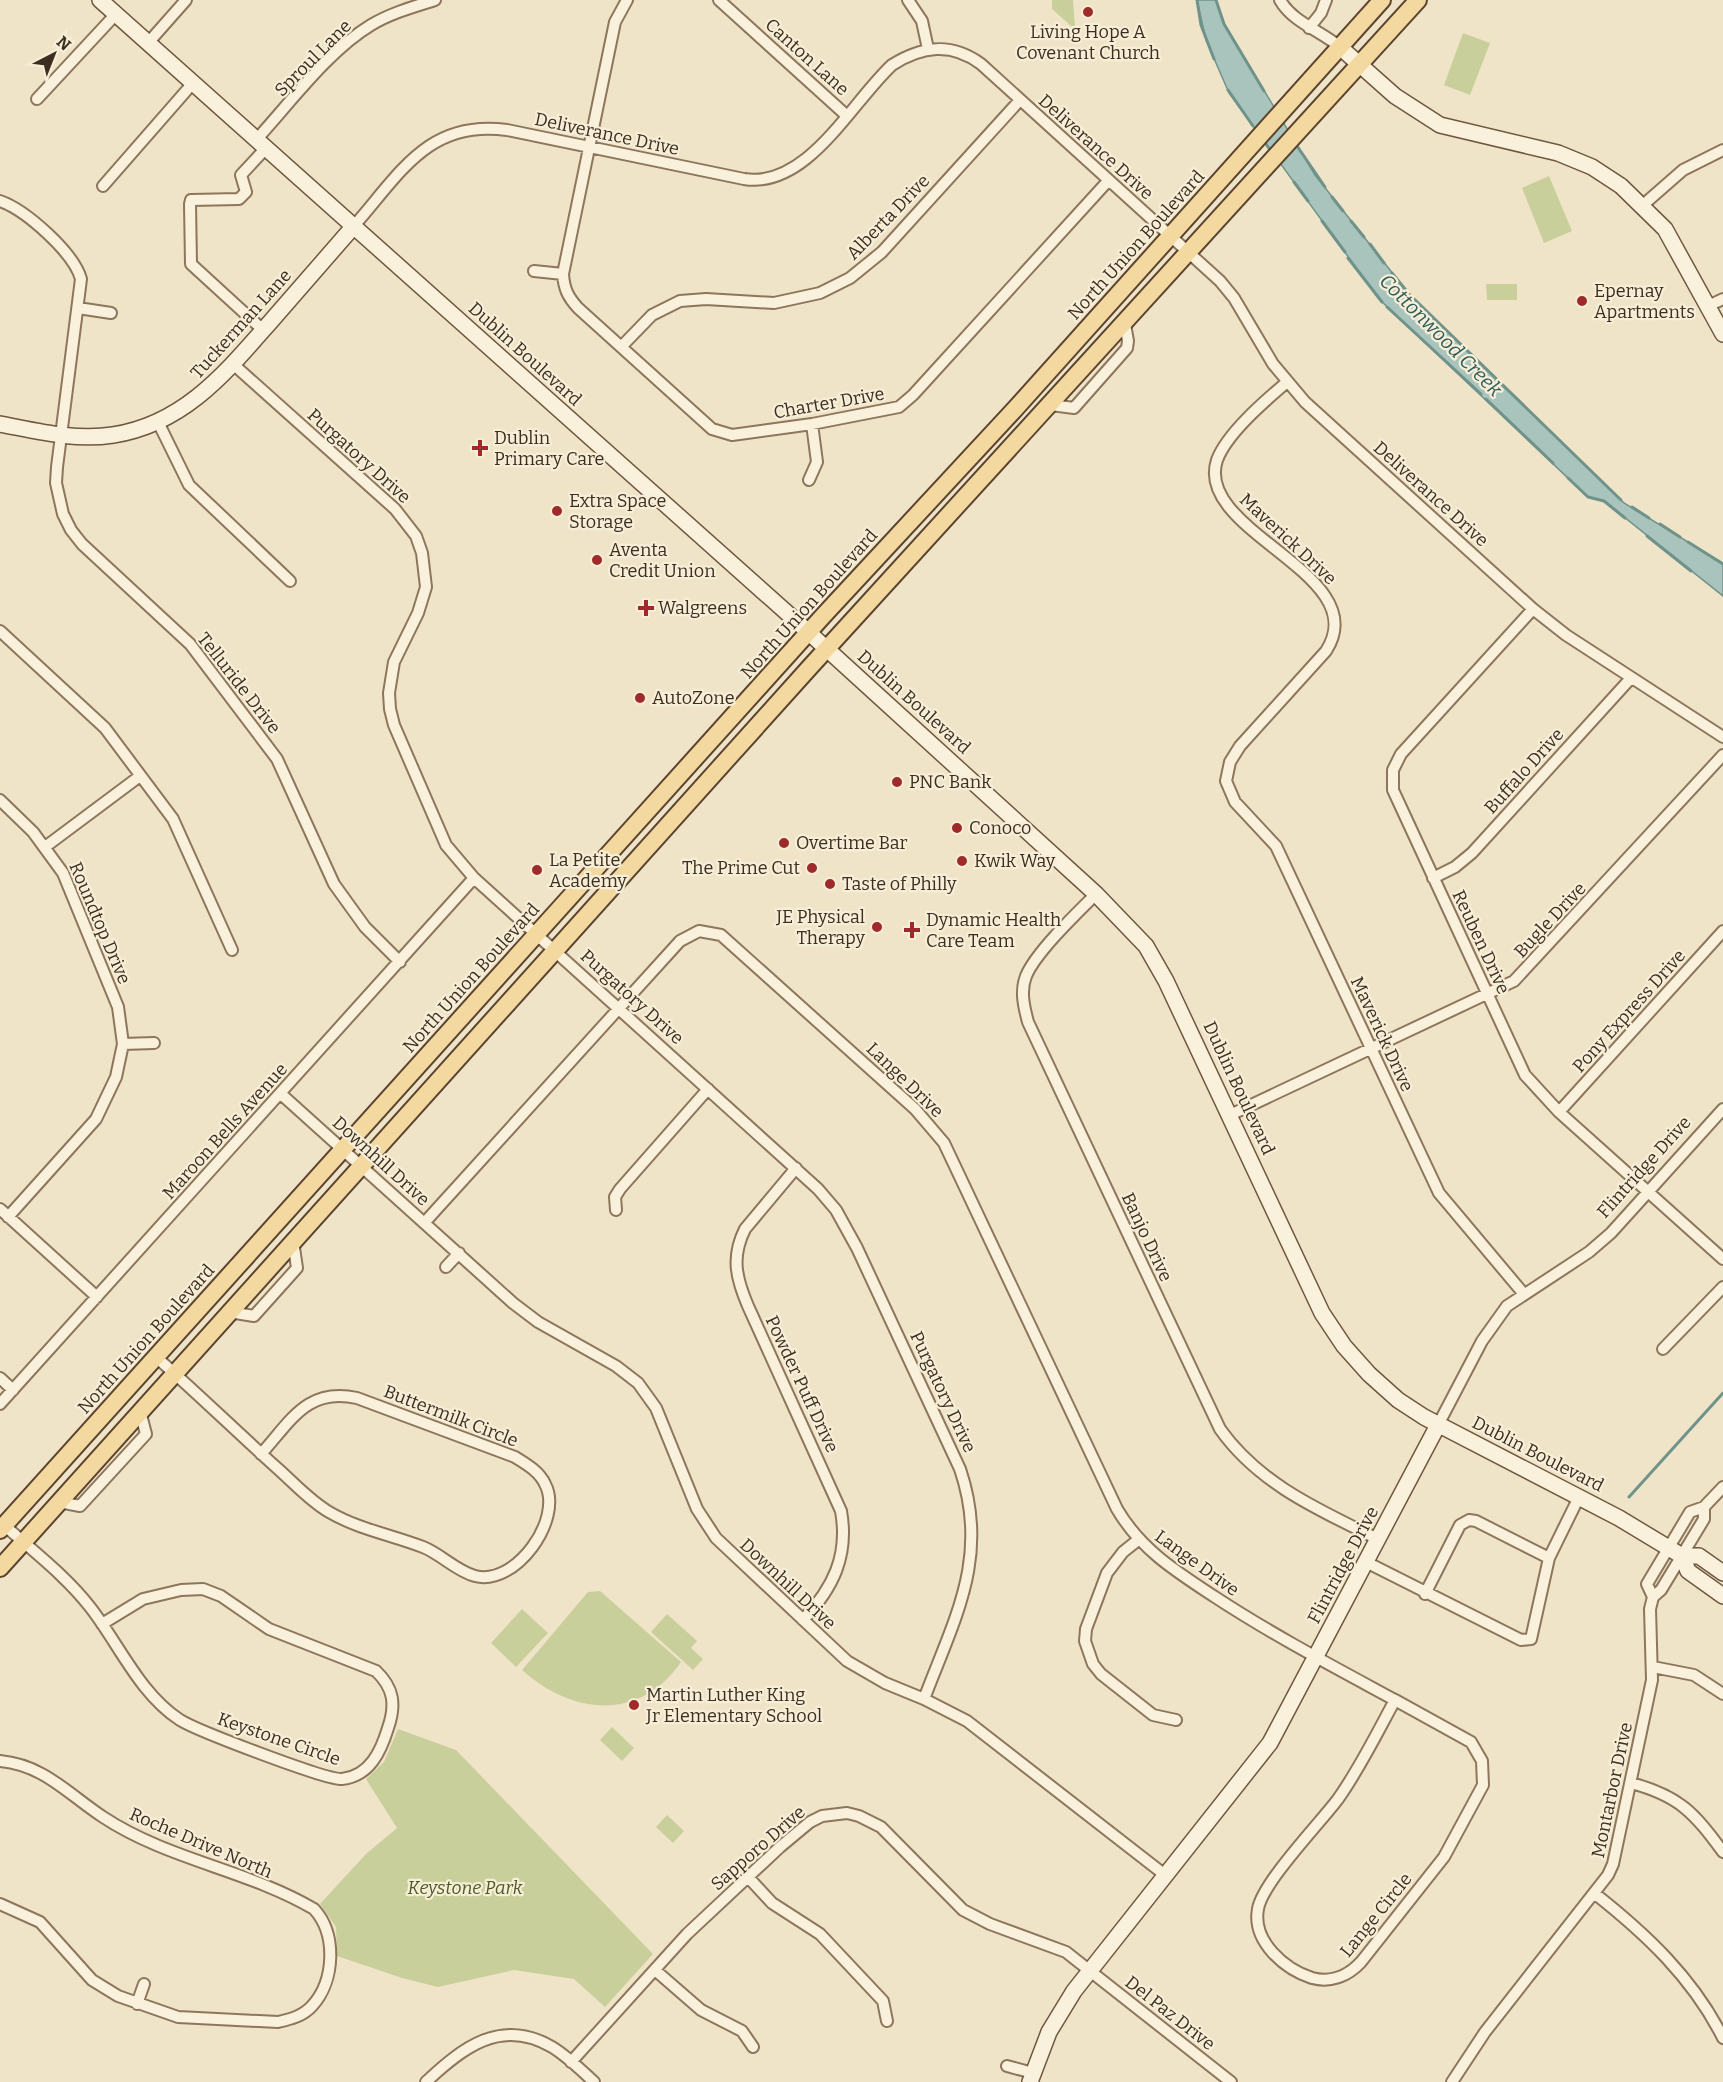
<svg xmlns="http://www.w3.org/2000/svg" width="1723" height="2082" font-family="Bitter,serif">
	<style>
		.green { fill: #c9cf9b }
		.water { fill: #a9c4bc; stroke: #6f938a; stroke-width: 1.5 }
		.lines { fill: none; stroke-linecap: round; stroke-linejoin: round }
		.stream { stroke: #6f938a; stroke-width: 3 }
		.street-casing { stroke: #8d765c; stroke-width: 14 }
		.secondary-casing { stroke: #6f573f; stroke-width: 18 }
		.primary-casing { stroke: #5b4430; stroke-width: 20 }
		.street { stroke: #faf1dc; stroke-width: 10 }
		.secondary { stroke: #faf1dc; stroke-width: 15 }
		.primary { stroke: #f3d9a0; stroke-width: 16 }
		.poi-dot { fill: #9e2a2b; stroke: #f7eed8; stroke-width: 2 }
		.labels { text-anchor: middle; stroke-width: 4.5; stroke-linejoin: round; paint-order: stroke }
		.poi-label { font-size: 18px; fill: #3d2e20; stroke: #f7eed8; text-anchor: start }
		.street-label { font-size: 18px; fill: #3d2e20; stroke: #f7eed8 }
		.park-label { font-size: 18px; font-style: italic; fill: #4d5a26; stroke: #f7eed8 }
		.water-label { font-size: 20px; font-style: italic; fill: #2f5d5a; stroke: #f7eed8 }
	</style>
	<rect width="100%" height="100%" fill="#f0e4c8"/>
	<path class="green" d="M1052,0h21l2,26h-4l-19,-17z
		M1463,33l27,10 -20,52 -26,-10z
		M1549,176l23,55 -28,12 -22,-55z
		M1486,284h31v16h-30z
		M600,1591l81,71c-41,60 -109,53 -159,8l66,-78z
		M522,1609l26,24 -32,34 -25,-24z
		M667,1614l30,27 -6,7 12,11 -10,11 -42,-38z
		M612,1727l22,21 -12,13 -22,-21z
		M398,1729l58,21 197,204 -48,53 -31,-28 -60,-9 -76,17 -36,-9 -65,-22 -1,-29 -16,-23 46,-50 31,-26 -31,-49 18,-17z
		M667,1815l17,16 -11,12 -17,-16z"/>
	<path class="water" d="M1197,0h19l8,24 91,151 94,119 215,209 97,59 2,2v32l-119,-95 -16,-4 -209,-198 -150,-206 -23,-53z"/>
	<g class="lines">
		<path class="stream" d="M1197,0l4,25 13,34
			M1216,0l8,24 40,67
			M1228,90l25,36
			M1264,141l8,12
			M1295,143l30,44
			M1294,182l14,19
			M1332,197l11,14
			M1322,221l23,31
			M1351,221l13,16
			M1370,244l14,19
			M1348,258l34,44
			M1392,273l13,16
			M1409,294l212,206
			M1387,307l94,87
			M1486,399l67,64
			M1568,478l20,19 16,4 21,17
			M1632,507l17,11
			M1660,524l20,13
			M1647,536l44,35
			M1688,542l35,22
			M1629,1497l94,-104"/>
		<g class="street-casing">
			<path id="street" d="M627,0l-12,22 -52,252c1,15 5,23 15,34l134,121 20,6 80,-11 87,-17 14,-12 195,-214
				M719,0l127,115
				M908,0l14,21 6,28
				M1280,0c13,23 42,31 61,48
				M1309,28l12,-15 5,-13
				M148,43l38,-43
				M37,99l79,-85
				M256,140c34,-37 72,-89 115,-115 20,-12 42,-18 64,-25
				M103,186l90,-103
				M0,201c26,9 74,52 81,78l-24,188 -1,16 7,31 8,16 11,14 108,100 87,115 57,125 31,43 35,35
				M1643,205l40,-35 40,-20
				M353,227c47,-53 75,-108 154,-97l237,49c63,10 107,-76 148,-114 30,-19 59,-23 89,-1l239,217 14,17 39,66 32,38 228,207 33,26 157,102
				M534,271l29,3
				M1708,306l15,-7
				M78,308l33,5
				M263,330l-72,-66 -1,-60 1,-4 48,-1 7,-7 -5,-17 25,-27
				M622,346l30,-31 28,-14 26,-2 68,4 46,-10 30,-15 32,-26 138,-152
				M233,364l162,145 21,27 6,17 4,34 -8,26 -24,49 -5,31 1,16 4,16 52,120 28,33 344,311 18,21 21,38 103,221c30,88 -5,148 -36,230
				M1287,382c-21,18 -60,51 -70,78 -24,72 159,114 109,191l-86,95 -10,16 -4,19 9,21 41,44 163,347 84,100
				M1051,405l23,3 53,-60 1,-7 -3,-17
				M158,422l31,63 101,96
				M809,480l8,-18 -5,-38
				M1533,609l-132,145 -8,16v20l132,285 34,37 164,147
				M0,631l105,97 68,91 59,131
				M0,800l33,32 30,41 55,134 5,37 -7,33 -20,42 -88,98
				M45,847l95,-71
				M1433,878l22,-11 17,-14 159,-175
				M1096,894c-19,19 -60,58 -70,82 -6,15 -2,31 2,46l192,407c39,55 99,81 158,110
				M123,1044l31,-1
				M281,1094l232,209 25,19 78,44 22,17 18,25 41,101 19,29 131,123 38,22 39,16 43,22 198,154
				M1559,1112l164,-181
				M1230,1115l284,-134 209,-226
				M796,1168l-51,61c-14,28 -9,49 3,77l93,205c8,45 -8,77 -38,109
				M0,1209l97,88
				M616,1210l-1,-13 5,-8 88,-100
				M425,1222l255,-281 19,-10 22,4 194,174 29,34 173,366c24,41 60,63 98,88 58,38 119,70 180,103 -18,33 -35,68 -57,99 -18,24 -76,84 -80,110 -6,32 26,60 54,69 19,5 36,-2 49,-16l83,-105 39,-72 -1,-24 -11,-19 -76,-42
				M446,1267l13,-14
				M229,1312l25,4 43,-48 -4,-27
				M1663,1349l60,-62
				M156,1357c41,36 80,74 121,111 17,15 33,33 52,44 29,17 63,23 94,35 18,7 33,24 52,29 40,11 89,-57 70,-92 -6,-13 -19,-20 -30,-27l-158,-59c-50,-11 -66,23 -96,56
				M0,1378l13,12
				M0,1404l474,-526
				M1438,1425l44,-84 25,-35 82,-54 22,-19 112,-124
				M59,1502l21,4 66,-72 -6,-23
				M4,1525c29,26 62,51 86,82 29,37 49,86 90,113 18,11 146,60 162,59 28,-3 39,-28 46,-51 8,-23 6,-40 -12,-57l-107,-42 -48,-33 -18,-7 -22,1 -38,9 -41,25
				M1138,1540l-15,12 -16,21 -21,56 -1,12 8,23 8,10 52,41 23,5
				M1366,1562l155,78 10,-1 18,-81 30,-61
				M1425,1594l35,-69 9,-5 7,1 73,37
				M1653,1597l-6,-13 43,-72 14,-5 19,-20
				M1653,1667l41,8 29,19
				M0,1761c44,4 68,33 103,56 65,43 145,53 211,92 23,25 21,72 -2,97 -9,10 -21,13 -34,16l-100,-5 -60,-21 -26,-16 -52,-58 -40,-18
				M1631,1783c49,13 63,30 92,69
				M748,1877l24,26 48,31 63,67 4,20
				M1594,1893c52,41 99,85 129,145
				M655,1970l46,40 41,21 11,16
				M137,2004l7,-20
				M571,2062l116,-128 93,-87 30,-25 12,-6 25,-3 12,3 22,11 82,83 27,14 76,28 165,130
				M1007,2066l26,7
				M426,2082c36,-34 75,-65 126,-35 15,9 29,23 42,35
				M1452,2082l33,-50 123,-157 5,-11 39,-184 -2,-71 3,-12 8,-7 43,-71v-12"/>
		</g>
		<g class="secondary-casing">
			<path id="secondary" d="M100,0l695,620 301,274 50,52 20,35 156,332 22,33 25,28 29,26 26,17 195,101 63,38h17l24,17
				M1341,48l54,48 45,29 118,28 34,14 29,19 44,43 58,105
				M0,424c37,7 75,17 113,11 72,-11 114,-64 159,-115 27,-31 54,-62 81,-93
				M1682,1556l6,15 35,25
				M1030,2082l19,-50 25,-41 196,-248 168,-318"/>
		</g>
		<g class="primary-casing">
			<path id="primary" d="M0,1530l823,-914 192,-207 367,-409
				M0,1568l810,-901 608,-667"/>
		</g>
		<use href="#street" class="street"/>
		<use href="#secondary" class="secondary"/>
		<use href="#primary" class="primary"/>
	</g>
	<g class="poi-dot">
		<circle cx="1088" cy="12" r="6"/>
		<circle cx="1582" cy="301" r="6"/>
		<path d="M477 439h6v6h6v6h-6v6h-6v-6h-6v-6h6z"/>
		<circle cx="557" cy="511" r="6"/>
		<circle cx="597" cy="560" r="6"/>
		<path d="M643 599h6v6h6v6h-6v6h-6v-6h-6v-6h6z"/>
		<circle cx="640" cy="698" r="6"/>
		<circle cx="897" cy="782" r="6"/>
		<circle cx="957" cy="828" r="6"/>
		<circle cx="784" cy="843" r="6"/>
		<circle cx="962" cy="861" r="6"/>
		<circle cx="812" cy="868" r="6"/>
		<circle cx="537" cy="870" r="6"/>
		<circle cx="830" cy="884" r="6"/>
		<circle cx="877" cy="927" r="6"/>
		<path d="M909 921h6v6h6v6h-6v6h-6v-6h-6v-6h6z"/>
		<circle cx="634" cy="1705" r="6"/>
	</g>
	<g class="labels">
		<g class="poi-label">
			<text x="1088" y="38" text-anchor="middle">Living Hope A<tspan x="1088" dy="21">Covenant Church</tspan></text>
			<text x="1594" y="297">Epernay<tspan x="1594" dy="21">Apartments</tspan></text>
			<text x="494" y="444">Dublin<tspan x="494" dy="21">Primary Care</tspan></text>
			<text x="569" y="507">Extra Space<tspan x="569" dy="21">Storage</tspan></text>
			<text x="609" y="556">Aventa<tspan x="609" dy="21">Credit Union</tspan></text>
			<text x="658" y="614">Walgreens</text>
			<text x="652" y="704">AutoZone</text>
			<text x="909" y="788">PNC Bank</text>
			<text x="969" y="834">Conoco</text>
			<text x="796" y="849">Overtime Bar</text>
			<text x="549" y="866">La Petite<tspan x="549" dy="21">Academy</tspan></text>
			<text x="974" y="867">Kwik Way</text>
			<text x="800" y="874" text-anchor="end">The Prime Cut</text>
			<text x="842" y="890">Taste of Philly</text>
			<text x="865" y="923" text-anchor="end">JE Physical<tspan x="865" dy="21">Therapy</tspan></text>
			<text x="926" y="926">Dynamic Health<tspan x="926" dy="21">Care Team</tspan></text>
			<text x="646" y="1701">Martin Luther King<tspan x="646" dy="21">Jr Elementary School</tspan></text>
		</g>
		<g class="street-label">
			<text transform="translate(807 57) rotate(42)" y="6">Canton Lane</text>
			<text transform="translate(313 58) rotate(-45)" y="6">Sproul Lane</text>
			<text transform="translate(607 134) rotate(12)" y="6">Deliverance Drive</text>
			<text transform="translate(1096 147) rotate(42)" y="6">Deliverance Drive</text>
			<text transform="translate(888 217) rotate(-46)" y="6">Alberta Drive</text>
			<text transform="translate(1136 245) rotate(-48)" y="6">North Union Boulevard</text>
			<text transform="translate(241 324) rotate(-48)" y="6">Tuckerman Lane</text>
			<text transform="translate(525 354) rotate(42)" y="6">Dublin Boulevard</text>
			<text transform="translate(829 403) rotate(-10)" y="6">Charter Drive</text>
			<text transform="translate(359 456) rotate(42)" y="6">Purgatory Drive</text>
			<text transform="translate(1431 494) rotate(42)" y="6">Deliverance Drive</text>
			<text transform="translate(1288 539) rotate(43)" y="6">Maverick Drive</text>
			<text transform="translate(809 604) rotate(-48)" y="6">North Union Boulevard</text>
			<text transform="translate(239 683) rotate(52)" y="6">Telluride Drive</text>
			<text transform="translate(914 702) rotate(42)" y="6">Dublin Boulevard</text>
			<text transform="translate(1524 771) rotate(-48)" y="6">Buffalo Drive</text>
			<text transform="translate(1550 920) rotate(-47)" y="6">Bugle Drive</text>
			<text transform="translate(100 923) rotate(67)" y="6">Roundtop Drive</text>
			<text transform="translate(1481 942) rotate(65)" y="6">Reuben Drive</text>
			<text transform="translate(471 978) rotate(-48)" y="6">North Union Boulevard</text>
			<text transform="translate(632 997) rotate(42)" y="6">Purgatory Drive</text>
			<text transform="translate(1629 1011) rotate(-48)" y="6">Pony Express Drive</text>
			<text transform="translate(1382 1034) rotate(65)" y="6">Maverick Drive</text>
			<text transform="translate(905 1080) rotate(44)" y="6">Lange Drive</text>
			<text transform="translate(1239 1088) rotate(65)" y="6">Dublin Boulevard</text>
			<text transform="translate(225 1131) rotate(-48)" y="6">Maroon Bells Avenue</text>
			<text transform="translate(381 1161) rotate(42)" y="6">Downhill Drive</text>
			<text transform="translate(1644 1167) rotate(-48)" y="6">Flintridge Drive</text>
			<text transform="translate(1147 1237) rotate(65)" y="6">Banjo Drive</text>
			<text transform="translate(146 1339) rotate(-48)" y="6">North Union Boulevard</text>
			<text transform="translate(802 1384) rotate(65)" y="6">Powder Puff Drive</text>
			<text transform="translate(943 1392) rotate(65)" y="6">Purgatory Drive</text>
			<text transform="translate(451 1416) rotate(21)" y="6">Buttermilk Circle</text>
			<text transform="translate(1538 1454) rotate(27)" y="6">Dublin Boulevard</text>
			<text transform="translate(1197 1563) rotate(36)" y="6">Lange Drive</text>
			<text transform="translate(1343 1565) rotate(-62)" y="6">Flintridge Drive</text>
			<text transform="translate(788 1584) rotate(43)" y="6">Downhill Drive</text>
			<text transform="translate(279 1739) rotate(19)" y="6">Keystone Circle</text>
			<text transform="translate(1612 1790) rotate(-78)" y="6">Montarbor Drive</text>
			<text transform="translate(201 1843) rotate(23)" y="6">Roche Drive North</text>
			<text transform="translate(758 1848) rotate(-41)" y="6">Sapporo Drive</text>
			<text transform="translate(1376 1915) rotate(-51)" y="6">Lange Circle</text>
			<text transform="translate(1170 2013) rotate(38)" y="6">Del Paz Drive</text>
		</g>
		<g class="park-label">
			<text x="465" y="1894">Keystone Park</text>
		</g>
		<g class="water-label">
			<text transform="translate(1441 335) rotate(45)" y="7">Cottonwood Creek</text>
		</g>
	</g>
	<g transform="translate(54 54) rotate(42)" stroke="#f7eed8" stroke-width="4.5" paint-order="stroke">
	<path d="M0-4.5L10 22L0 15L-10 22Z" fill="#3d2e20"/>
	<text y="-9" font-size="16" font-weight="bold" text-anchor="middle" fill="#3d2e20">N</text>
	</g>
</svg>
